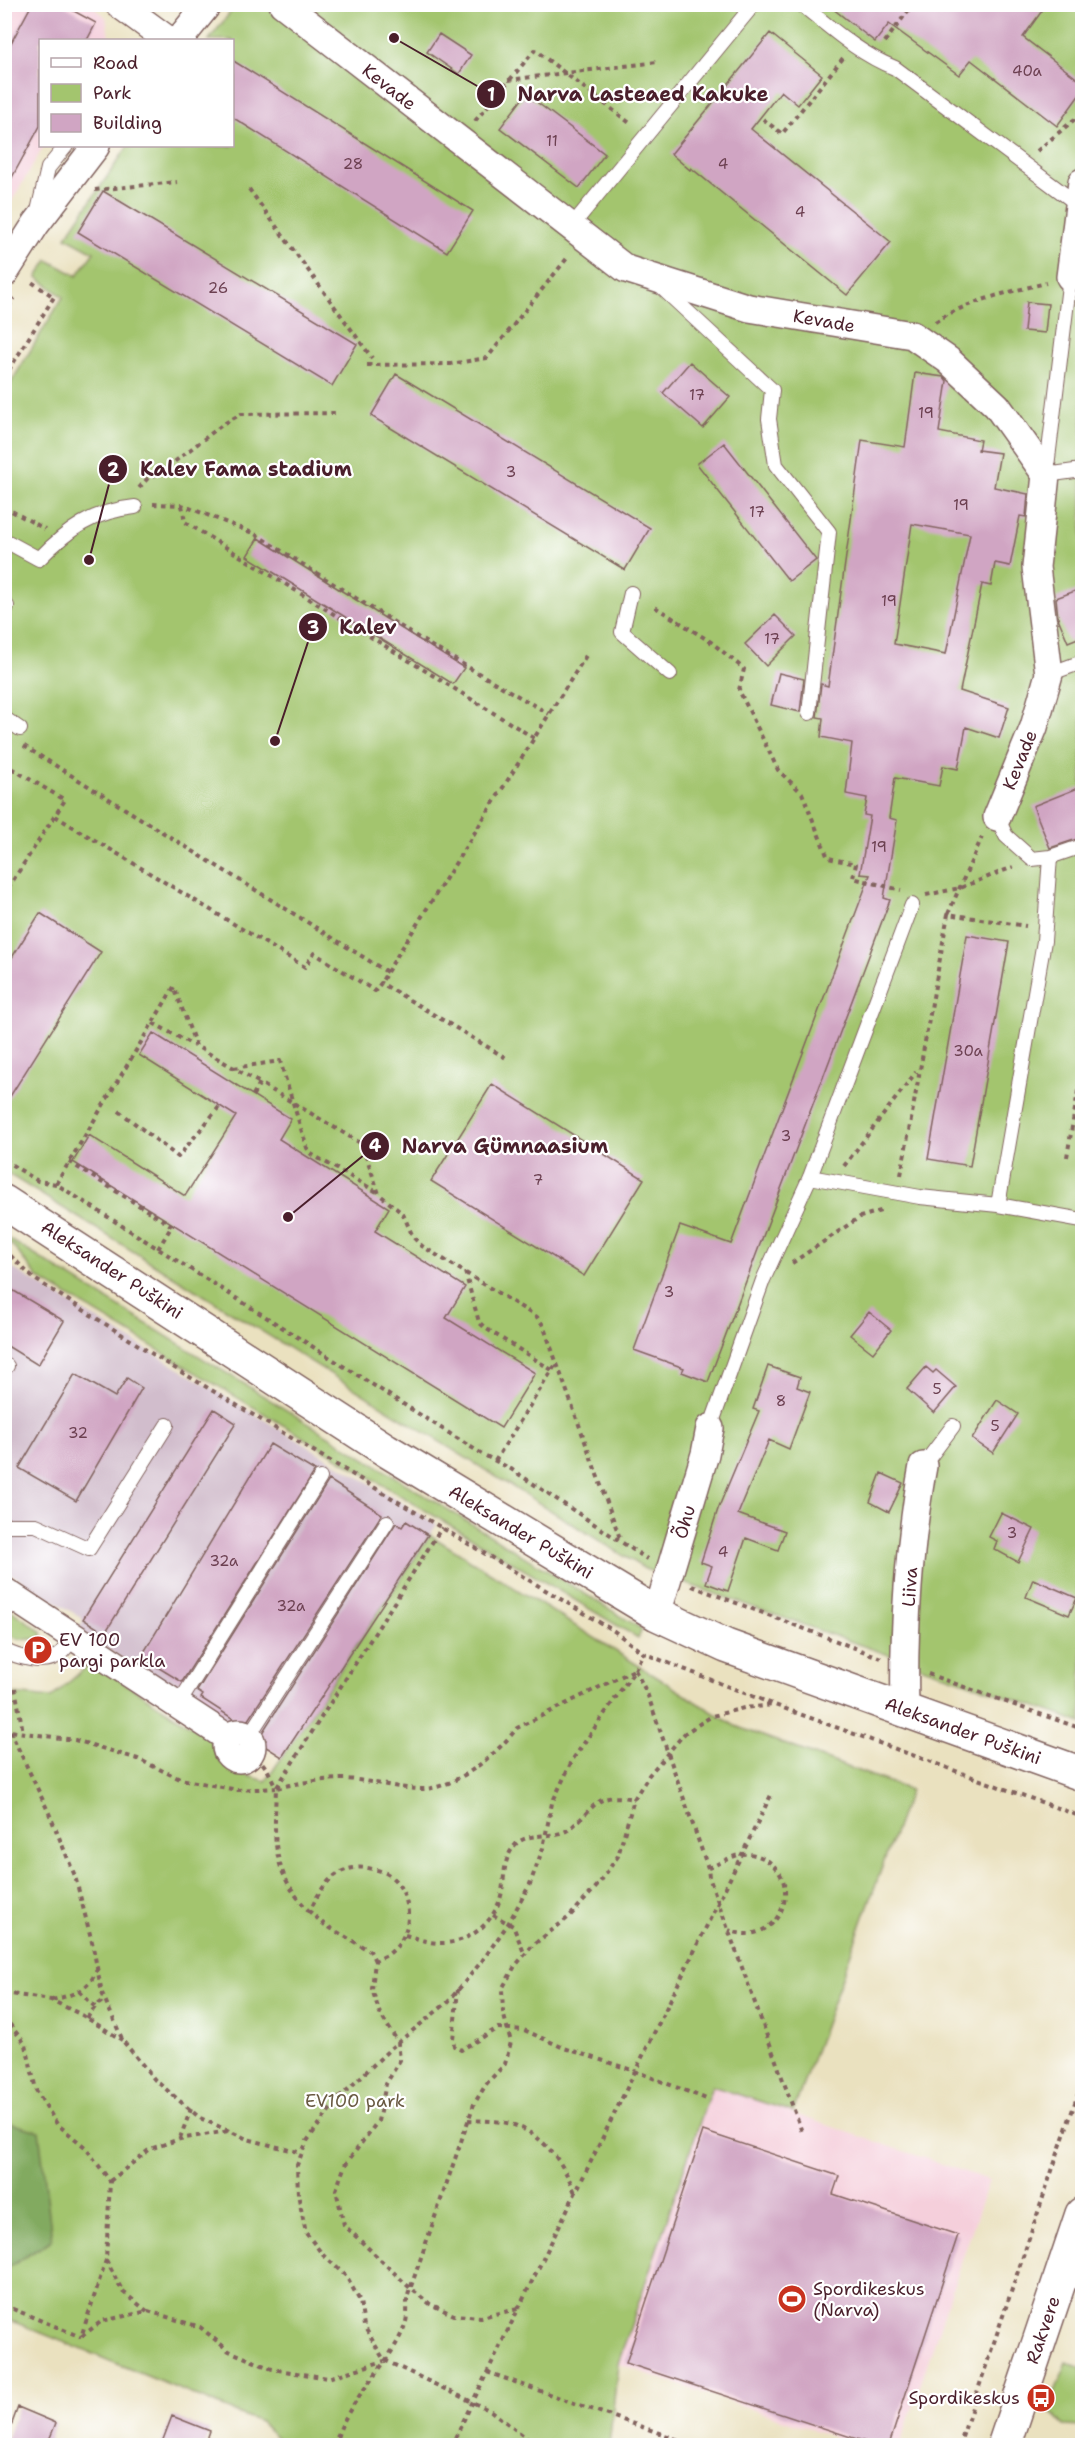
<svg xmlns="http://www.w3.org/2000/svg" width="1087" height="2450" font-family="'Shantell Sans',sans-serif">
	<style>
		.built { fill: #f5cfdb }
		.industrial { fill: #d1bdcc }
		.green { fill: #a3c56e; stroke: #76724c; stroke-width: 1.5 }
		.forest { fill: #82aa61; stroke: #666446; stroke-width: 1.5 }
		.building { fill: #d0a5c3; fill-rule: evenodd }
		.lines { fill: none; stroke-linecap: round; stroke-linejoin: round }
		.lane-casing { stroke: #82635f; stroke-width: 16 }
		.street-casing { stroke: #82635f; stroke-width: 30 }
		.secondary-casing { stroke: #82635f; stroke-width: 36 }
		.path { stroke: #82635f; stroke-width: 4; stroke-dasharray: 4.5 4.5; stroke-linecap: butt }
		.lane { stroke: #fff; stroke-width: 14 }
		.street { stroke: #fff; stroke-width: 27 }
		.secondary { stroke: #fff; stroke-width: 33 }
		.labels { text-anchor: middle; stroke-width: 4.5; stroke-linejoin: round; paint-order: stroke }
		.number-label { font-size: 15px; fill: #6c4051 }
		.street-label { font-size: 18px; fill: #4a1f2b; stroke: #fff }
		.poi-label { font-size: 18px; fill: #4a1f2b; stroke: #fff; text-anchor: start }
		.park-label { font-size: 18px; fill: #695942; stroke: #fff }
		.leader { fill: none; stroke: #4a1f2b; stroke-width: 2 }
		.callout-dot { fill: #4a1f2b; stroke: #fff; stroke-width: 2 }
		.mark-label { font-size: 18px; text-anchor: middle; font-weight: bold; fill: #fff }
		.callout-label { font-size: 20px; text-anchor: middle; font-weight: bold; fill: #4a1f2b; stroke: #fff; stroke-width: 4.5; stroke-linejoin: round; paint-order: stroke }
	</style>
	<rect width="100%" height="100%" fill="#fff"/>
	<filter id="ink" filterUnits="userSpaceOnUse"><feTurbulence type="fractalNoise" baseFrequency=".0167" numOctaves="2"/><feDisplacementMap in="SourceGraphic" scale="12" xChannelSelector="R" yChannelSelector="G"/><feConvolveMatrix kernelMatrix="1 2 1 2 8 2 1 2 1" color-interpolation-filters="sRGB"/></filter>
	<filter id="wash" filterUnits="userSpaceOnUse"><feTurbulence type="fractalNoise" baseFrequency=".008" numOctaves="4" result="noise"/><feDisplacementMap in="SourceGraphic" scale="24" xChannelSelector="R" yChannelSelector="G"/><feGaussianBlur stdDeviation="1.35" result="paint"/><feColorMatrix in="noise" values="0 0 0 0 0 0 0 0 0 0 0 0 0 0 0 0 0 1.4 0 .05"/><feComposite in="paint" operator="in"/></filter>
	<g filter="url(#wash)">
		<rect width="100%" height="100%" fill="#eae1bf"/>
		<path class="built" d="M5,5h86l15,12 3,20 -2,3h-67v106h4l-39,67z
			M712,2086l277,94 -89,265h-42l-240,-81z"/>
		<path class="industrial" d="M4,1263l433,261 -155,233 -205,-126 6,-9 -1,-4 -77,-48z"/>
		<path class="green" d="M236,5h846v1718l-437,-154 -640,-397 -1,-778 59,-97 -26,-20 11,-17 29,16 17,-24 -28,-15 62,-91h104v-106h-23z
			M4,1236l638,393 -4,9 -600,-360 -25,-32 -8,-5z
			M430,1535l305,191 175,64 -117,322 -81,-26 -94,278 -9,81h-326l-21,-22 -255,-104 -3,-28v-598l47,5 41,-36 116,75c5,7 6,15 10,21 10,15 33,18 48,23z
			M5,1606l37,26v5c-10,3 -30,5 -36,-6 -4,-7 -1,-18 -1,-25z
			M1067,2362l15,6v59l-18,-1 -16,-17z"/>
		<path class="forest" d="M5,2122l34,9 13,109 -47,30z"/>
		<g id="blocks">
			<path class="building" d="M32,4h29l35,19 -9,17h-47v86l-36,66v-136z
				M827,4h220l-24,33 60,46v7l-26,36 -86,-66 -12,15 -70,-51 -14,18z
				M770,33l52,42 -24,30 -17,-14 -30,38 140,113 -44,53 -156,-127 -1,2 -19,-16z
				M439,34l32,21 -12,19 -32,-22z
				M232,60l241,151 -26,41 -215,-135z
				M526,94l79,60 -26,34 -79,-60z
				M103,191l254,153 -25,42 -254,-154z
				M1027,302l21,2 -3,29 -21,-2z
				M690,362l40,35 -27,31 -40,-35z
				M915,373l29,4 3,4 -8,51 41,8 -2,10 22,3 -6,34 34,7 -2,23 -6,-1 -10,50 -15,-3 -4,23 -9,-2 -22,107 49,16 -10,31 -33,-11 -8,42 -15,-3 -4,20 -44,-8 -6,40 8,2 -13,78 6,2 -182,482 -26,-10 2,-4 -50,-18 46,-124 51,18 139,-369 -10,-1 10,-58 -6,-1 3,-17 -21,-4 6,-51 -31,-6 2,-19 -6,-1 4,-33 7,2 34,-246 43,7zM912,524l58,10 -24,120 -52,-10z
				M396,374l254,154 -25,42 -254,-154z
				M724,443l92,117 -27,21 -92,-117z
				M258,538l206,130 -11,16 -206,-128z
				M1083,588v48l-15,6 -10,-24 -2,-20z
				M775,615l21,21 -30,30 -21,-22z
				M779,673l25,6 -4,33 -29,-7z
				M1083,786v51l-33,11 -17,-42z
				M40,913l61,39 -97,154v-136z
				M967,935l42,7 -39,224 -42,-7z
				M153,1033l138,86 -12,20 110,69 -14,23 90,56 -19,31 89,55 -34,55 -428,-266 16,-27 96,61 51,-80 -97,-61z
				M492,1084l152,95 -60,97 -153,-95z
				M4,1285l60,36 -26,44 -34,-21z
				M869,1312l22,18 -18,23 -23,-18z
				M768,1366l32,11 -3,10 13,5 -21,57 -20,-9 -31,74 47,17 -7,19 -32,-12 -18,53 -22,-8 6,-17 -11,-4 17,-53 41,-98 -6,-2z
				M926,1367l7,6 3,-3 20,17 -22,26 -27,-24z
				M75,1374l40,23 12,-19 15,10 -66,113 -57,-33z
				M997,1400l21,14 -25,39 -21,-14z
				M214,1409l22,14 -131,210 -22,-14z
				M270,1444l45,27 -133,211 -41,-25z
				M881,1473l22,10 -14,29 -19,-10z
				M329,1480l53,34 -138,212 -43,-28 2,-3 -6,-4z
				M1001,1513l33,16 -16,33 -24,-13 3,-8 -8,-4z
				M406,1521l22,14 -146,222 -19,-12 3,-5 -6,-4 136,-213 6,4z
				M1033,1579l44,19 -8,17 -43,-18z
				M703,2131l136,45 -6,18 125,41 -69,210h-14l-249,-82z
				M18,2407l38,16 -9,22h-43z
				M172,2416l38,15 -5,14h-44z"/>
		</g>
	</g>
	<g filter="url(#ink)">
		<use href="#blocks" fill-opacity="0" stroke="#82635f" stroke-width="1.5"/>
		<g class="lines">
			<g class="lane-casing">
				<path id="lane" d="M801,4c30,24 58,50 94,64l185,138
					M38,211l10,-43 18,-22
					M570,228l184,-224
					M1070,277l-24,198 36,-5
					M660,286l112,104 -3,29 7,46 53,67 -20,181
					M4,540l35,19c29,-30 55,-48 96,-52
					M631,593l-9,39 48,42
					M4,605l3,1 -3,8
					M1049,674l33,-12
					M4,718l16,11
					M997,817l9,19 26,23 18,-2 32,-11
					M810,1177l110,20 78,8 84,15
					M998,1205l46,-264 6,-84
					M4,1365l3,1
					M710,1428l53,-148 47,-103 102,-272
					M923,1466l30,-40
					M4,1525h32l53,24 78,-124
					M4,1650c14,8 39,14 53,6 7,-4 12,-13 17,-19
					M178,1705l142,-227
					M248,1737l139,-215"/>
			</g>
			<g class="street-casing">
				<path id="street" d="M119,4l49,36
					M283,4l343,265 123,39 163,27 36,25 49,46 49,69 -10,92 13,107 -15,53 -37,90
					M179,40l29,-36
					M4,274l32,-50 60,-78
					M1070,277l12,-95
					M4,1591l224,147
					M657,1614l48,-160 5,-26
					M905,1709c-2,-77 4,-167 18,-243
					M226 1746a13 13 0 1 1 26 0a13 13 0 1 1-26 0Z"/>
			</g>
			<g class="secondary-casing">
				<path id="secondary" d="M4,1202l382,248 271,164 69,32 356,128
					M1004,2446l78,-232"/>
			</g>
			<path class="path" d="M885,42l28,-38
				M508,80l150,-18
				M763,119l19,15 61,-76
				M475,121l60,-71 96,74
				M1037,151l45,-38
				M249,189l123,169
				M95,190l82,-8
				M4,315l10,-17
				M935,322c32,-21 74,-30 111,-39
				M367,365l84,-1 36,-6 81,-101
				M4,378l50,-81 -24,-16
				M139,488l9,-10 17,-9 57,-44 19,-11 97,-1
				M153,504l29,1 73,29 178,113 116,67
				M182,505l3,17 349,216
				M4,507l41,22
				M655,607l56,35 33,27 -5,21 39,80 24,23 26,65 28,6 -3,14 48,12
				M24,746l352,219 11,7 -6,11
				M4,764l61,36 -55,85
				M55,816l250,151 9,-14 61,38 6,-8 125,75
				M4,881l6,4
				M926,895l34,-7 53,-21
				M948,914l34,-77
				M387,972l200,-318
				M153,1023l42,23
				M234,1068l46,-7 27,87 4,6 68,39
				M253,1095l7,-12 102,61 17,50 24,20 10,23 9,9 115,71 6,8 78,216
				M119,1111l59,46 42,-51
				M1067,1157l15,-90
				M4,1160l34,21 18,3 426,270 29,15 136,90
				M69,1162l103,64
				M844,1166l72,-94
				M901,1175l47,-261 78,12
				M56,1184l118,-197 22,59 64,37
				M4,1249l29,29 140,89 441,264 29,22 132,52 307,112
				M158,1249l15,-25
				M792,1263l68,-46 24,-7
				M465,1272l14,50 6,6 67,42
				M495,1461l61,-97
				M692,1586l189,72
				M635,1670l12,23 61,175 1,9 93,255
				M928,1674l154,55
				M15,1688l8,44
				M4,1727l6,4 65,9 63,19 42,20 58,11 38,-2
				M10,1731l39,82 26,63 17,66 10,51 21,48 32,39 45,38 47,21 55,14
				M257,1756l10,13 9,18
				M277,1787l165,-260
				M708,1868c11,-4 23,-12 34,-14 9,-1 19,2 26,7 39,28 5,89 -39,69
				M310,1912c-39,-40 -36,-71 -34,-124 22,-5 46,-9 69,-9 24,1 49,9 73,10 36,2 78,-34 99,-61l117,-58
				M493,1915l20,11 12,29
				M405,1935c11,3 23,8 35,8 31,1 57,-23 62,-52 3,-17 1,-33 14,-47 15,-14 40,-3 56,-17 24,-21 24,-35 62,-28
				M375,1961l-5,-10 -45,-26 -15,-13c10,-25 26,-48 57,-44 6,1 17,3 22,7 24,18 26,58 2,77 -4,4 -11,6 -16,9l-3,28 8,25 18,28 2,18 -14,24 -8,37 -33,44 -9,25 8,35 66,63 20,16 24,11 27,2 37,-8
				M458,1989l-5,51 1,6 7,4 37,-22 26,2 40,18 71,23 74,29
				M79,1991l16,16 10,-8
				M4,1993l47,7 31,15 40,25
				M52,2000c20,-5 37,-9 45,-31
				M4,2017l22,28 10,45 21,34 28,23 25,34 -4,79 -25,77
				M87,2018l8,-11
				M468,2120c15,1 32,0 46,5 31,11 50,39 61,68
				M180,2138l11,-29
				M110,2181l40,-32 30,-10 48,-8
				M106,2260l17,32 24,19
				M4,2312l9,-3 68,28
				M82,2336l20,-15 46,-10 52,16 29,24 43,18 56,9 56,-17
				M487,2372l209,74
				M335,2446c9,-45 55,-79 70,-121 3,-8 2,-19 2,-27l67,-194 13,-21 18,-19 6,-22 -8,-30 -1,-23 13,-23 18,-21 36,-28 29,-32 20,-29 16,-57 15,-24 36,-42 27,-17 32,-8 30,-3
				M451,2446l320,-651
				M537,2446l-46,-35 -107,-51 -20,-34 -4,-25 -14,-25 -23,-21 -17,-22 -8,-39 -1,-29 10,-24 30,-41 54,-52 57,-46 34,-41 26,-37 22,-40 13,-36 9,-45 21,-44 62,-89 8,-17
				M959,2446l123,-364"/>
			<use href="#lane" class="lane"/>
			<use href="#street" class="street"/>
			<use href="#secondary" class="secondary"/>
		</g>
	</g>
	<defs>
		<g id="parking-disc" transform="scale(1.5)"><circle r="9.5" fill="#c8321e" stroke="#fff"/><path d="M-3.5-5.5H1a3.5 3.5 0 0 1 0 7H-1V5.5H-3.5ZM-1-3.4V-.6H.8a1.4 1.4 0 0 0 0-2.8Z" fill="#fff"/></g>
		<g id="stadium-disc" transform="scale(1.5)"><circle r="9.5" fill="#c8321e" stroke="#fff"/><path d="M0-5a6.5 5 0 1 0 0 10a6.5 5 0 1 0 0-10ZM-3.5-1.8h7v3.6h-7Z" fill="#fff"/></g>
		<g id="bus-disc" transform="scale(1.5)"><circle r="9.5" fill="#c8321e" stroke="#fff"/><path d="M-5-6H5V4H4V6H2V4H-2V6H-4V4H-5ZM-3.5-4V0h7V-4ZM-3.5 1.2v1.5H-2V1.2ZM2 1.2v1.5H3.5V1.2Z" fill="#fff"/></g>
	</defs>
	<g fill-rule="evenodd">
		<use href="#parking-disc" x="38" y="1650"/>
		<use href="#stadium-disc" x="792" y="2299"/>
		<use href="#bus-disc" x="1041" y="2398"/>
	</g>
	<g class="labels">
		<g class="number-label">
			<text x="1027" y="76">40a</text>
			<text x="552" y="146">11</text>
			<text x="353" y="169">28</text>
			<text x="723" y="169">4</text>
			<text x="800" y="217">4</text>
			<text x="218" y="293">26</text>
			<text x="697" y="400">17</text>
			<text x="926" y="418">19</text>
			<text x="511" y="477">3</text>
			<text x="961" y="510">19</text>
			<text x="757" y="517">17</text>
			<text x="889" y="606">19</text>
			<text x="772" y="644">17</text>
			<text x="879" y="852">19</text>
			<text x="968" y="1056">30a</text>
			<text x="786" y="1141">3</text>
			<text x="538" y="1185">7</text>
			<text x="669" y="1297">3</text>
			<text x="937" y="1394">5</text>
			<text x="781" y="1406">8</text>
			<text x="995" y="1431">5</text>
			<text x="78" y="1438">32</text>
			<text x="1012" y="1538">3</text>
			<text x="723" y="1557">4</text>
			<text x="224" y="1566">32a</text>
			<text x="291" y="1611">32a</text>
		</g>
		<g class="street-label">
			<text transform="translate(389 87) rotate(38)" y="6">Kevade</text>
			<text transform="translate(824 321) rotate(10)" y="6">Kevade</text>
			<text transform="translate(1020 760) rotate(-68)" y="6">Kevade</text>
			<text transform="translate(112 1270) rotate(33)" y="6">Aleksander Puškini</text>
			<text transform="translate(685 1522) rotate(-74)" y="6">Õhu</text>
			<text transform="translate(521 1532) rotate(31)" y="6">Aleksander Puškini</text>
			<text transform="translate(910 1587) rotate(-86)" y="6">Liiva</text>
			<text transform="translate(963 1731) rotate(20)" y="6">Aleksander Puškini</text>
			<text transform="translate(1043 2330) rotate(-71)" y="6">Rakvere</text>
		</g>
		<g class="poi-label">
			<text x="59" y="1646">EV 100<tspan x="59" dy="21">pargi parkla</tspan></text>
			<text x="813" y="2295">Spordikeskus<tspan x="813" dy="21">(Narva)</tspan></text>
			<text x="1020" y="2404" text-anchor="end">Spordikeskus</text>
		</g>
		<g class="park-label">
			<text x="355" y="2107">EV100 park</text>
		</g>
	</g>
	<path class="leader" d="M394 38L491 94M89 560L113 469M275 741L313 627M288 1217L375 1146"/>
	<g class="callout-dot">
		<circle cx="394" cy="38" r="6"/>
		<circle cx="89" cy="560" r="6"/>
		<circle cx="275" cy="741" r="6"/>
		<circle cx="288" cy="1217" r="6"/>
		<circle cx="491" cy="94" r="15"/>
		<circle cx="113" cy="469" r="15"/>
		<circle cx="313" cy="627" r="15"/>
		<circle cx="375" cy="1146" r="15"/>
	</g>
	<g class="mark-label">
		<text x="491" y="101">1</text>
		<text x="113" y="476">2</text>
		<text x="313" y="634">3</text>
		<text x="375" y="1152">4</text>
	</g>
	<g class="callout-label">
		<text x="643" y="101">Narva Lasteaed Kakuke</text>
		<text x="246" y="476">Kalev Fama stadium</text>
		<text x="368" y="634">Kalev</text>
		<text x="505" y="1153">Narva Gümnaasium</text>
	</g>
	<rect width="1087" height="2450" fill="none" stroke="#fff" stroke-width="24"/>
	<rect x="39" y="39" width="195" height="108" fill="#ffffff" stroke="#b7a5aa" stroke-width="1.5"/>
	<rect x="51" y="58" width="30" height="9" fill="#ffffff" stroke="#b7a5aa" stroke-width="1.5"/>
	<text x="93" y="69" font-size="18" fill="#4a1f2b">Road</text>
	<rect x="51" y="84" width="30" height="18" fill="#a3c56e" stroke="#b7a5aa" stroke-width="1.5"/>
	<text x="93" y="99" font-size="18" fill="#4a1f2b">Park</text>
	<rect x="51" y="114" width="30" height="18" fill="#d0a5c3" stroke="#b7a5aa" stroke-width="1.5"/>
	<text x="93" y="129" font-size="18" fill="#4a1f2b">Building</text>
</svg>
